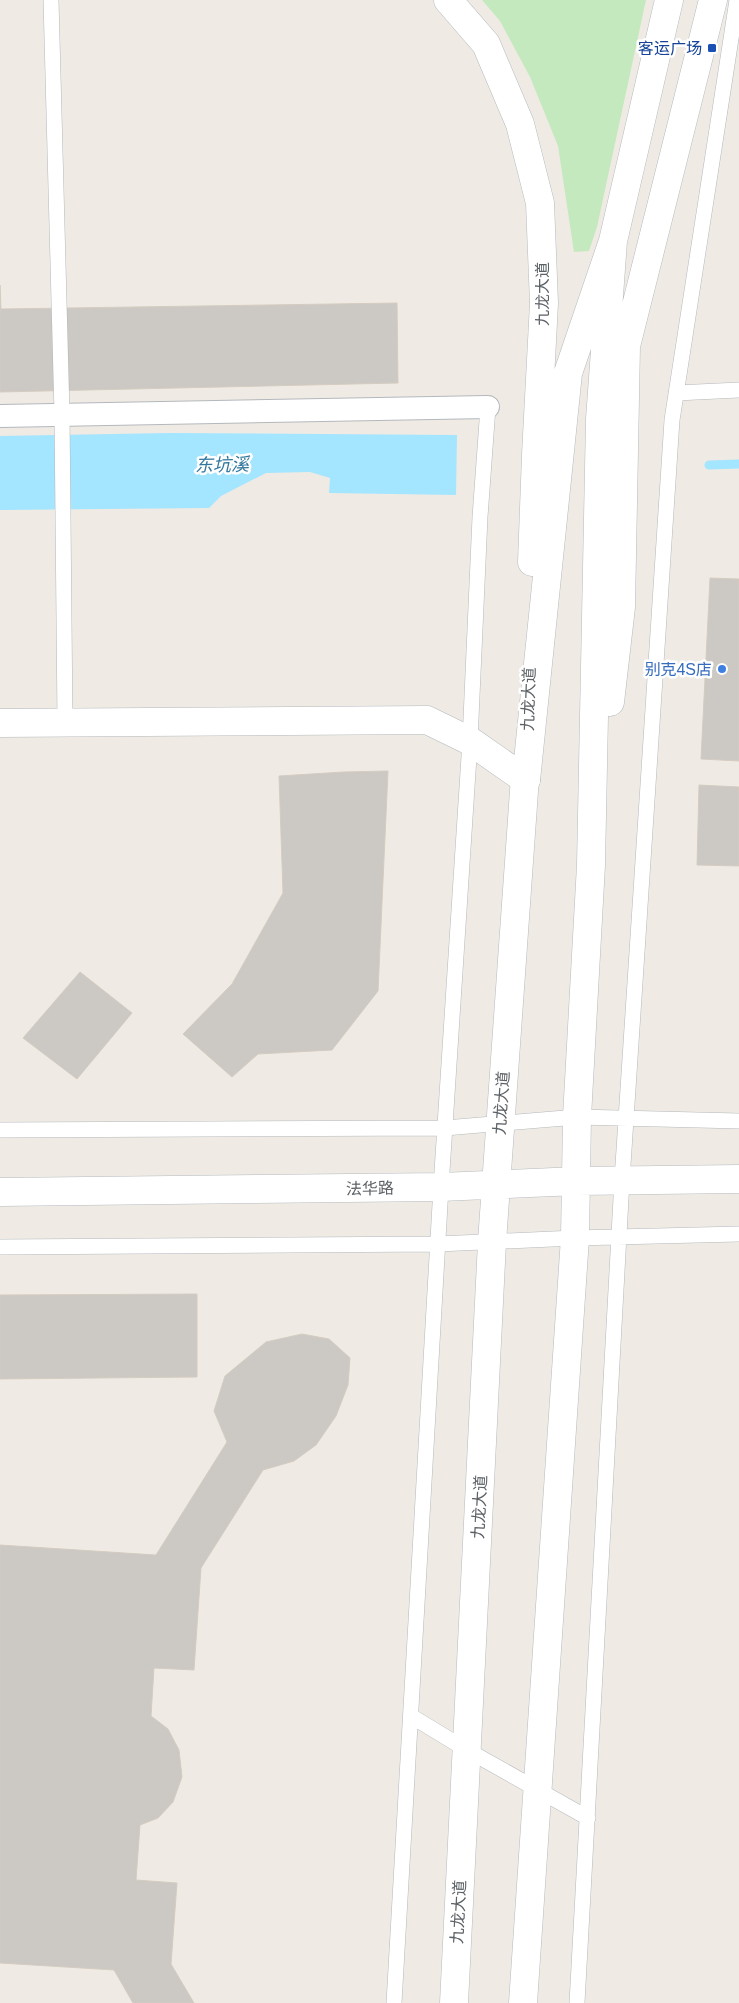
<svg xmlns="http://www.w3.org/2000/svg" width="739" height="2003" font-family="Arial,'Noto Sans SC',sans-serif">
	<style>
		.green { fill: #c5e9be }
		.water { fill: #a4e5ff }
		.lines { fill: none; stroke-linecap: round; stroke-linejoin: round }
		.stream { stroke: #a4e5ff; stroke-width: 9 }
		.building { fill: #ccc8c3; stroke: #d5ccc1 }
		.service-casing { stroke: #b4b8bc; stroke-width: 16 }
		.pedestrian-casing { stroke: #b4b8bc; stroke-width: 24 }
		.minor-casing { stroke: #b4b8bc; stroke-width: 29 }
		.secondary-casing { stroke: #b5babf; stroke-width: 29 }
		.service { stroke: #fff; stroke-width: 15 }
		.pedestrian { stroke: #fff; stroke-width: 22 }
		.minor { stroke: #fff; stroke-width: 28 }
		.secondary { stroke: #fff; stroke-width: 28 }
		.transit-dot { fill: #1a4fb4; stroke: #fff; stroke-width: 2 }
		.shop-dot { fill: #3f7fe0; stroke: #fff; stroke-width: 2 }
		.labels { text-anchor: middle; stroke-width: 5; stroke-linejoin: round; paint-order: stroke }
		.transit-label { font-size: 16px; fill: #164399; stroke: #fff; text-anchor: end }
		.street-label { font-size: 16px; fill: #5c6165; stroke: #fff }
		.shop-label { font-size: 16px; fill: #366cbe; stroke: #fff; text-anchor: end }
		.water-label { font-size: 18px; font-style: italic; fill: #32779d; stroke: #fff }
	</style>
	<rect width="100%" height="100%" fill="#efebe4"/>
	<path class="green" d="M482,0h164l-49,227 -8,24 -15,1 -16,-106 -28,-69 -30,-56z"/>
	<path class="water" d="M169,433l288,2 -1,60 -127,-2 1,-15 -20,-6 -44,1 -45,23 -12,12 -209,2v-74z"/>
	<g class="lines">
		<path class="stream" d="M709,465l30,-1"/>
	</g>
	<path class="building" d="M0,285l1,24 396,-6 1,80 -398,9z
		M710,578l29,1v182l-38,-2z
		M388,771l-10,220 -46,59 -74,4 -26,23 -49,-43 49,-50 51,-91 -4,-117 64,-4z
		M699,785l40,2v79l-42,-1z
		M80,972l52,41 -55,66 -54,-41z
		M197,1294v83l-197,2v-84z
		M302,1334l27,5 21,19 -2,27 -12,31 -20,29 -22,16 -31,9 -62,98 -7,102 -40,-2 -3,48 17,13 11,21 3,27 -9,25 -15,16 -18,7 -4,55 41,3 -6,81 23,39h-61l-19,-33 -114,-7v-418l156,10 71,-113 -13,-31 11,-35 41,-34z"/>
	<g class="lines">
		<g class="service-casing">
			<path id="service" d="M51,0l11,414 3,308
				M676,393l63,-3
				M0,1130l445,-2 132,-11 162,4
				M0,1247l438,-3 137,-6 164,-4
				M411,1716l56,34 121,68
				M394,2003l47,-816 29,-446 10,-224 8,-110
				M577,2003l45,-823 50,-760 65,-420"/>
		</g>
		<g class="pedestrian-casing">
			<path id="pedestrian" d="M0,416l488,-9"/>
		</g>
		<g class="minor-casing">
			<path id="minor" d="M0,723l427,-3 43,21 56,39"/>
		</g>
		<g class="secondary-casing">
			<path id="secondary" d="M448,0l38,44 34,80 20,79 4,100 -8,152 -4,107
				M613,241l56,-241
				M610,702l11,-95 5,-261 87,-346
				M0,1192l441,-5 136,-6 162,-2
				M454,2003l38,-761 34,-479
				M523,2003l52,-765 2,-121 14,-252 9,-446 13,-178 -45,132 -42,407"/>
		</g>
		<use href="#service" class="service"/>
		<use href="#pedestrian" class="pedestrian"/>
		<use href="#minor" class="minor"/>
		<use href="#secondary" class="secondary"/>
	</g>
	<rect class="transit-dot" x="707" y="43" width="10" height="10" rx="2.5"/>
	<circle class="shop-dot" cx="722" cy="669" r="5"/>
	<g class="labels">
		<g class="transit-label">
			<text x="702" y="54">客运广场</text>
		</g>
		<g class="street-label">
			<text transform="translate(542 294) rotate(-90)" y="6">九龙大道</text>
			<text transform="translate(528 699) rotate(-88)" y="6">九龙大道</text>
			<text transform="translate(501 1103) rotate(-86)" y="6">九龙大道</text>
			<text transform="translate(370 1188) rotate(-1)" y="6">法华路</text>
			<text transform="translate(479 1507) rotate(-87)" y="6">九龙大道</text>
			<text transform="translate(458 1912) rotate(-87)" y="6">九龙大道</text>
		</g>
		<g class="shop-label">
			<text x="712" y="675">别克4S店</text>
		</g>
		<g class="water-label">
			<text transform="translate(222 465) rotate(-1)" y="6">东坑溪</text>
		</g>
	</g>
</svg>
